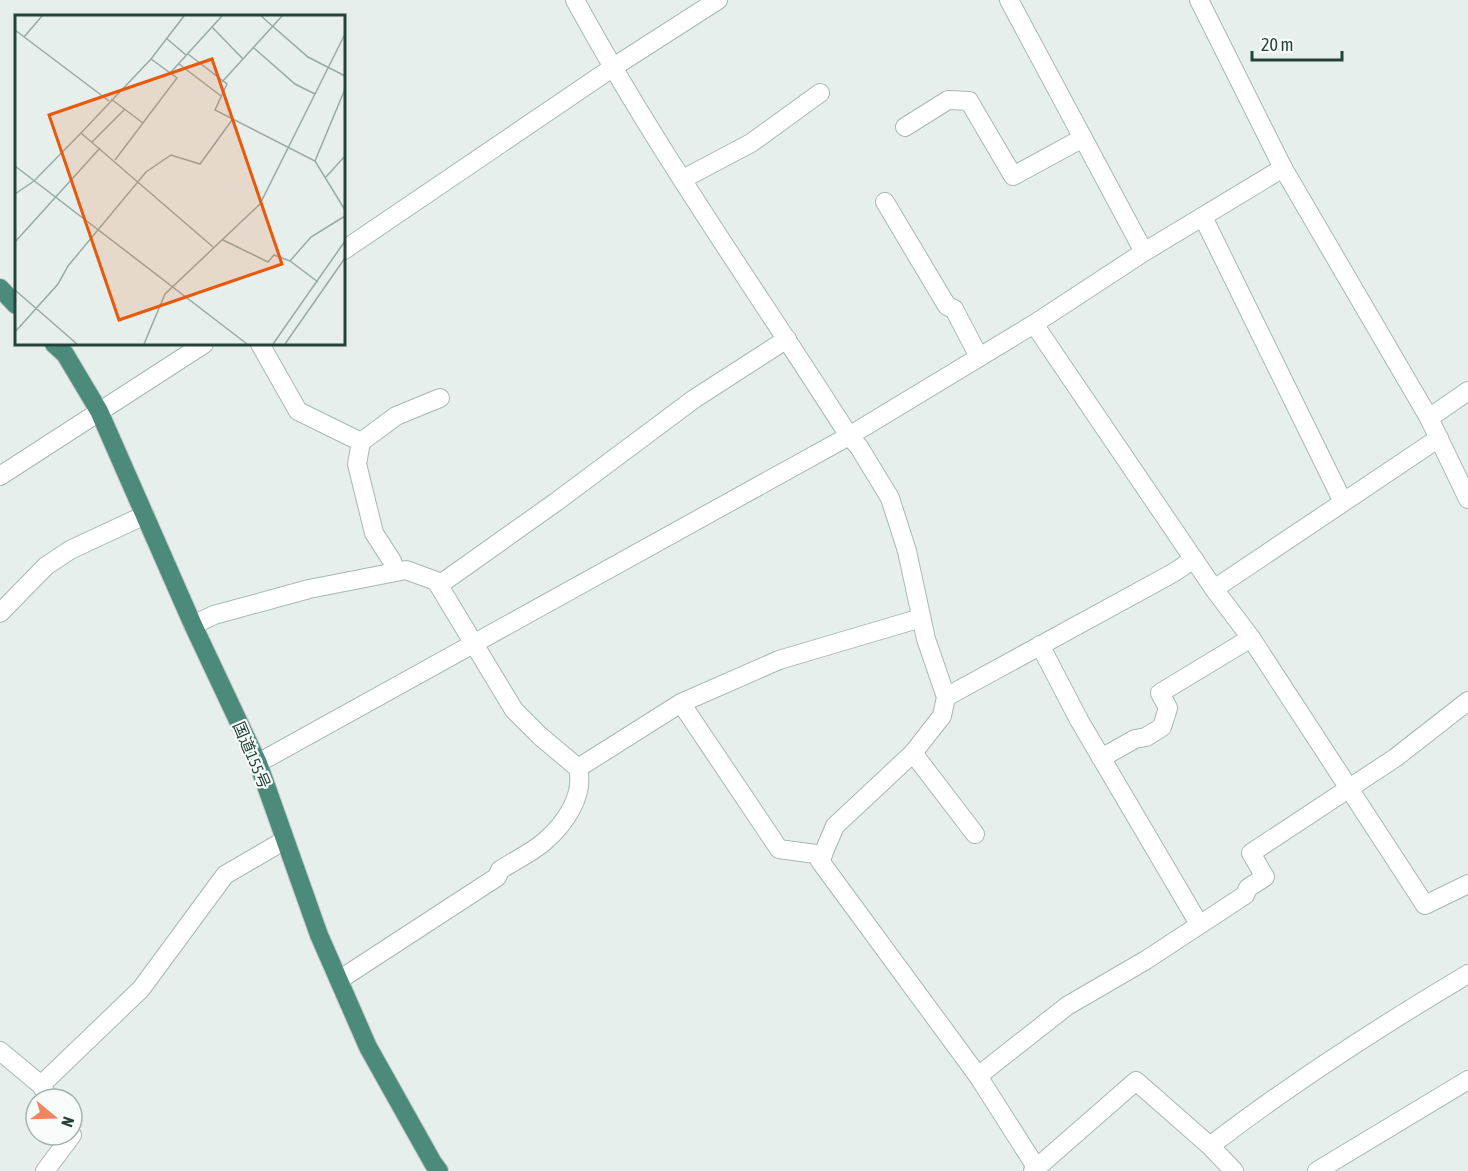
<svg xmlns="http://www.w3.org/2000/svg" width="1468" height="1171" font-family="'Asap Condensed','Noto Sans JP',sans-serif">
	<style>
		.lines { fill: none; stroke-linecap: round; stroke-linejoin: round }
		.service-casing { stroke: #a8b8b2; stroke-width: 20 }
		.minor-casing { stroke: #a8b8b2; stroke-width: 20 }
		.tertiary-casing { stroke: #a8b8b2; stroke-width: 20 }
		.trunk-casing { stroke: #c2cac8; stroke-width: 20 }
		.service { stroke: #fff; stroke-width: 18 }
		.minor { stroke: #fff; stroke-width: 18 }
		.tertiary { stroke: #fff; stroke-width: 18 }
		.trunk { stroke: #4c8a7c; stroke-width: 18 }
		.labels { text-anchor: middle; stroke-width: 4.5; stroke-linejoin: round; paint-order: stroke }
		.street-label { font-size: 16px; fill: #24423a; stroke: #f7fbf9 }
		.inset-road { fill: none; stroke: #98aaa4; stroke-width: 1.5 }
		.view { fill: #e8590c; fill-opacity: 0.15; stroke: #e8590c; stroke-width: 3 }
		.inset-edge { fill: none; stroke: #24423a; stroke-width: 3 }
	</style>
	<rect width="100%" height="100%" fill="#e6efeb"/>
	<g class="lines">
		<g class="service-casing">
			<path id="service" d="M905,127l43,-27 21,1 44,75 70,-38
				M683,179l68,-36 69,-50
				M885,202l62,104 7,3 25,48
				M260,344l38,67 63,31 35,-26 44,-18
				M361,442l-4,22 17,69 18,28 3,11
				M439,585l117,-83 138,-103 93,-60
				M0,613l46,-47 24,-16 75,-35
				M193,625l21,-10 95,-26 97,-19 30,11 78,129 26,26 38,32 103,-65 98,-43 142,-42
				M1040,645l39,75 120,204
				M946,697l227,-124 21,-14
				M681,703l98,146 44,6
				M913,753l62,81
				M1101,758l34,-19 11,-2 16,-10 6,-19 -8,-15 91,-55
				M339,980l158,-103 3,-7c14,-9 31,-17 44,-28 20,-17 41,-46 34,-74
				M0,1051l41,34
				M978,1076l89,-70 79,-46 99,-65 3,-7 17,-11 -14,-24 144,-95 73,-57"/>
		</g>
		<g class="minor-casing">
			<path id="minor" d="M575,0c82,151 182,291 274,436l10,11 31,51 17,53 19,88 20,58 -4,19 -29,37 -78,73 -15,35 158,215 58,91
				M1009,0l135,252
				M1203,217l140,285
				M1034,324l180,265 37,49 174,267 43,-21
				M1429,418l39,-27
				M1214,589l225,-151
				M258,763l591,-327 185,-112 110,-72 139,-84
				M49,1099l-8,-14 100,-96 84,-114 60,-35
				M1210,1146c82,-63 169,-119 258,-172
				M45,1171l27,-36
				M1033,1171l103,-90 74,65 24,25
				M1317,1171l151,-91"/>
		</g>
		<g class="tertiary-casing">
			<path id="tertiary" d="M1199,0l84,168 146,250 39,81
				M344,250l268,-182 106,-68
				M0,476l204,-132"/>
		</g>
		<g class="trunk-casing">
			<path id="trunk" d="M0,288l16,17
				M54,344l11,10 34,57 94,214 65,138 61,172 49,112 65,116 6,8"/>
		</g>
		<use href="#service" class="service"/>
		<use href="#minor" class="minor"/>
		<use href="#tertiary" class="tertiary"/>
		<use href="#trunk" class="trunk"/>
	</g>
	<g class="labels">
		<g class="street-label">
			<text transform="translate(252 755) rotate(67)" y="6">国道155号</text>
		</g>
	</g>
	<g transform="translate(15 15)">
		<rect width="330" height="330" fill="#e6efeb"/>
		<path class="inset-road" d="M246,1l47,41 37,19M197,12l31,32M0,15l94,71M9,22l18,-21M151,23l20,17M239,33l41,36 20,10M173,39l39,30 -12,26 100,51 30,49M164,49l42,32M156,57l51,-56M207,67l60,-66M96,84l32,24M66,118l132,114M77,127l33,-33M100,145l62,-82 -26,-19M300,146l30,-72M0,151l232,178M311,162l19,-21M0,179l19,-13 47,-48 70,-74 33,-43M208,225l45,22 6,-7 16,6 28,21M0,227l85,-94M275,246l21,-24 34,-21M0,275l62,54M0,317l43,-48 10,-18 78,-94 25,-17 29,9 32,-44M129,329l21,-50 95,-90 85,-170M258,329l72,-103M270,329l60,-86"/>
		<path class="view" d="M197,44l70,205 -163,56 -70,-205z"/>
		<rect width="330" height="330" class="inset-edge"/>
	</g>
	<g transform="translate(54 1117) rotate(109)"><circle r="28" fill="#f7fbf9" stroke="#a3b1ad" stroke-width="1.5"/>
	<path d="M0-4.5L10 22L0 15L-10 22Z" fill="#f4845f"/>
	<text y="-9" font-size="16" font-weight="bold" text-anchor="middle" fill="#24423a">N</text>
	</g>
	<path d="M1252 51v9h90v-9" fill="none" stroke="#24423a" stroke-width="3"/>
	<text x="1261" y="51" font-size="18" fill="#24423a" stroke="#f7fbf9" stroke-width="4.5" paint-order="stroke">20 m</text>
</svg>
